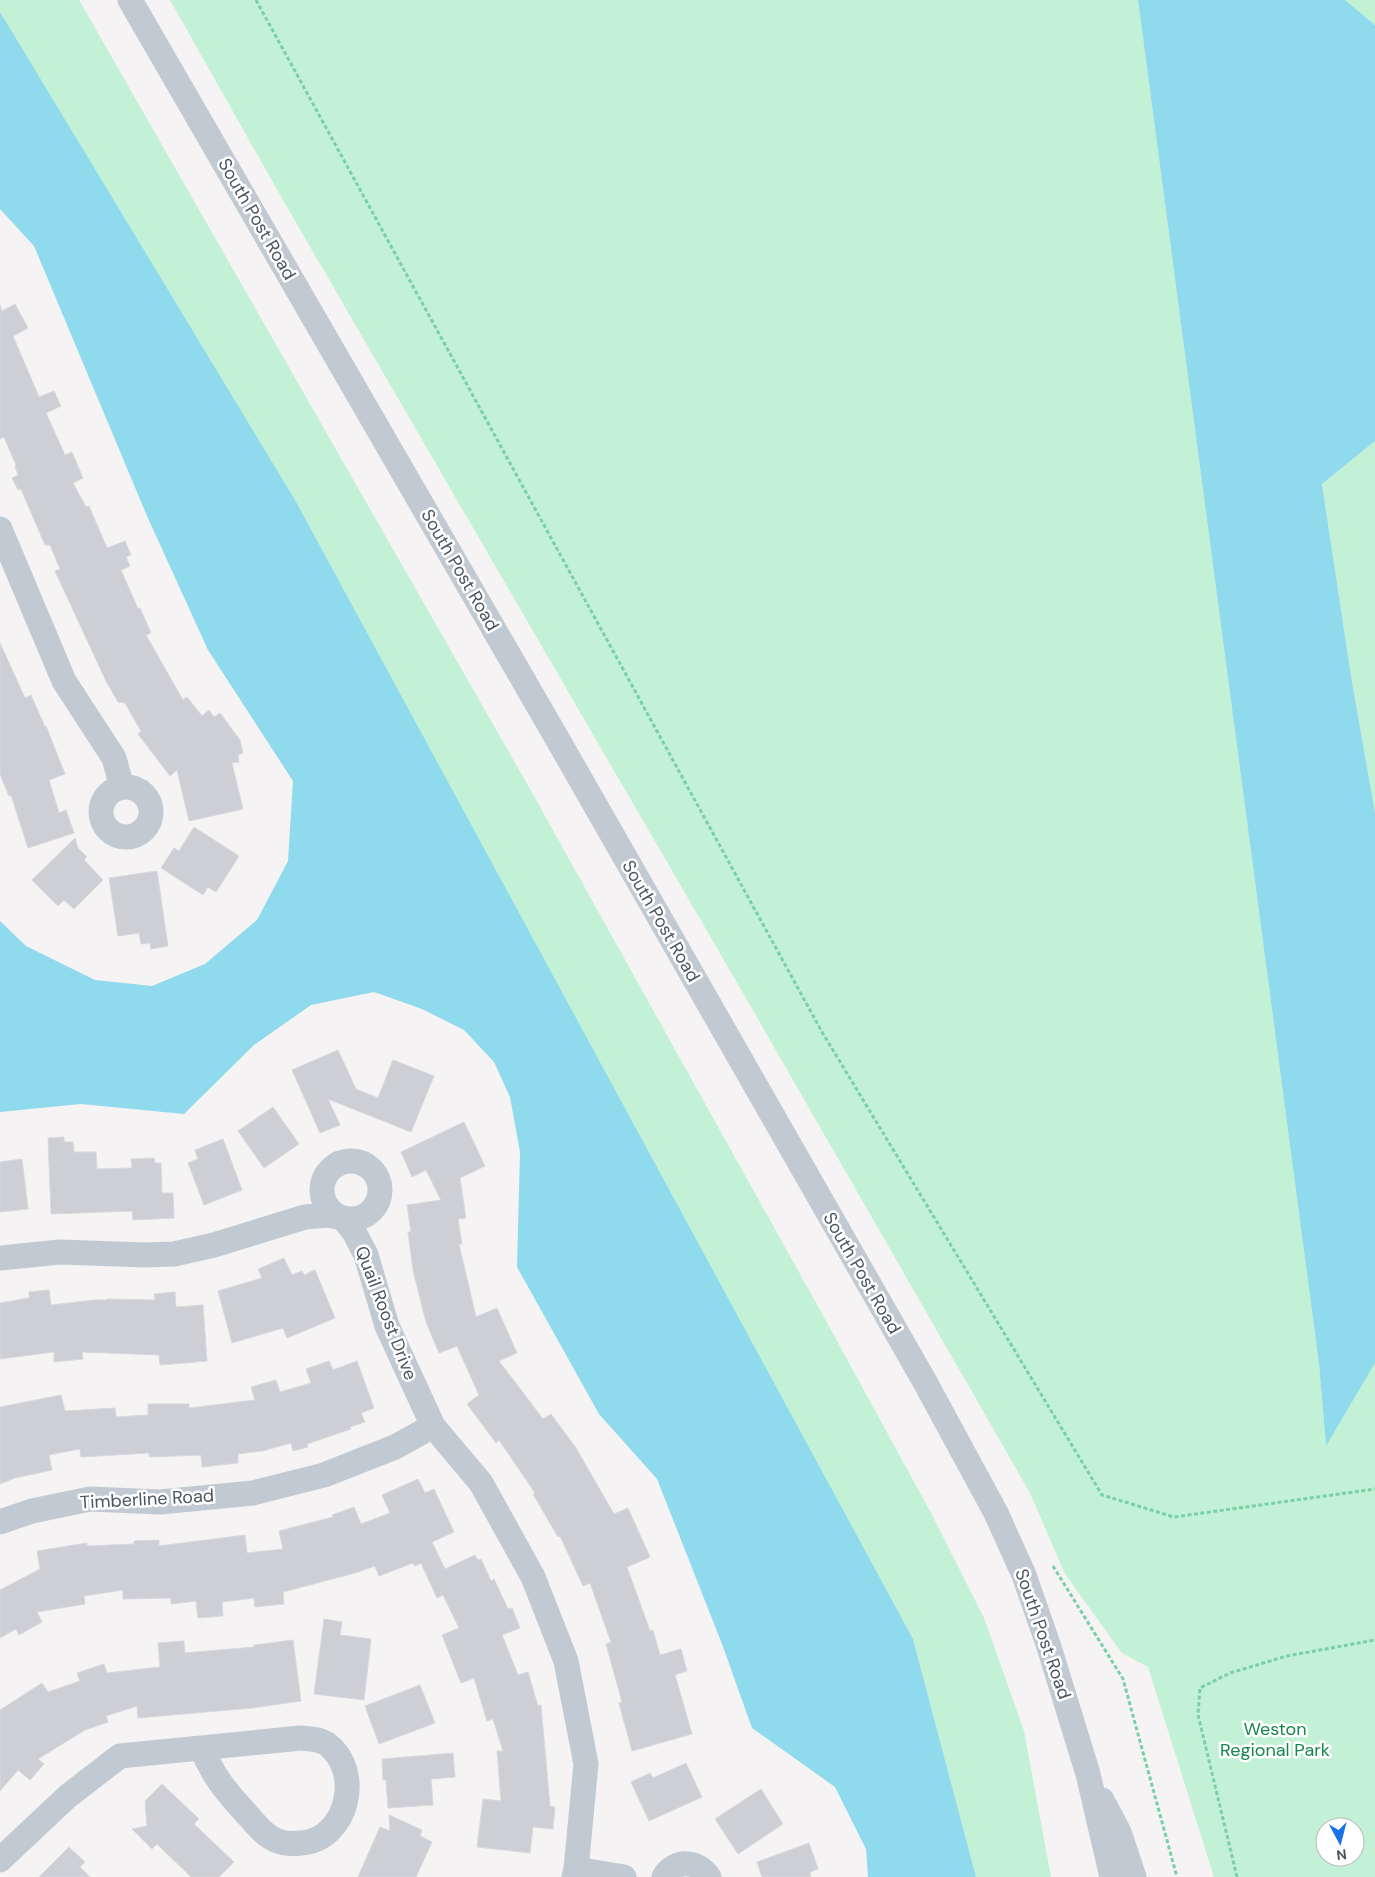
<svg xmlns="http://www.w3.org/2000/svg" width="1375" height="1877" font-family="'DM Sans',sans-serif">
	<style>
		.green { fill: #c3f1d5; fill-rule: evenodd }
		.water { fill: #90daee }
		.building { fill: #cdcfd5; stroke: #d7d9de }
		.lines { fill: none; stroke-linecap: round; stroke-linejoin: round }
		.path { stroke: #7ad0a6; stroke-width: 3; stroke-dasharray: 4 2.5; stroke-linecap: butt }
		.minor { stroke: #c1cad2; stroke-width: 25 }
		.labels { text-anchor: middle; stroke-width: 5; stroke-linejoin: round; paint-order: stroke }
		.street-label { font-size: 18px; fill: #4a5661; stroke: #fff }
		.park-label { font-size: 18px; fill: #17864f; stroke: #fff }
	</style>
	<rect width="100%" height="100%" fill="#f5f3f3"/>
	<path class="green" d="M0,0h79l451,789 295,530 106,194 53,105 40,113 27,146h-75l-63,-238 -913,-1627z
		M170,0h968l181,1364 7,81 49,-82v514h-161l-66,-210 -26,-14 -57,-79 -35,-81 -280,-488 -463,-798zM1325,1827h30v30h-30z
		M1345,0h30v25z
		M1375,441v372l-24,-137 -29,-192z"/>
	<path class="water" d="M1138,0h207l30,25v416l-53,43 29,192 24,137v550l-49,83 -7,-82z
		M0,12l295,488 618,1139 63,238h-108l-2,-28 -31,-62 -83,-59 -30,-84 -65,-165 -58,-65 -82,-147 3,-115 -10,-55 -16,-35 -30,-32 -42,-21 -48,-17 -63,13 -57,40 -70,69 -103,-10 -81,8v-191l26,25 69,34 57,6 53,-22 52,-44 31,-59 5,-80 -85,-131 -61,-134 -113,-270 -34,-37z"/>
	<path class="building" d="M15,304l13,24 -15,8 26,61 15,-6 7,15 -15,7 19,42 7,-3 11,26 -10,5 13,24 3,-1 18,42 18,-7 6,14 -5,2 4,9 -9,4 17,39 2,-1 11,25 -5,2 37,65 4,-3 15,19 7,-6 5,7 6,-4 20,27 3,13 -5,2 1,7 -7,1 11,46 -54,12 -12,-51 -7,6 -32,-42 3,-3 -16,-28 -7,-1 -12,-21 -51,-110 5,-2 -10,-24h-5l-24,-56 -3,1 -6,-12 6,-3 -3,-9 1,-1 -12,-28 -4,2v-134l2,6z
		M0,643l25,55 6,-3 14,32 1,-1 19,48 -16,6 10,33 7,-3 8,23 -46,15 -17,-53 -2,1 -9,-22z
		M194,827l45,29 -23,36 -8,-5 -5,8 -42,-27 13,-20 5,3z
		M75,838l3,10 9,9 -3,3 19,20 -29,29 -10,-9 -6,6 -26,-26z
		M157,871l11,75 -17,3 -1,-6 -9,1 -2,-11 -21,3 -9,-58z
		M338,1050l18,39 22,9 15,-38 41,16 -23,56 -83,-33 12,26 -20,8 -28,-63z
		M273,1107l26,37 -35,24 -26,-37z
		M464,1122l21,44 -25,12 6,40 -8,1 4,25h-3l17,73 21,-9 20,45 -18,8 44,58 8,-5 25,34 38,66 14,-6 22,49 -23,10 23,64 3,-1 7,25 21,-6 6,22 -12,4 17,59 -60,17 -13,-48 3,-1 -16,-58 5,-2 -21,-59 -7,3 -23,-50 -2,1 -25,-43 2,-1 -36,-53 -3,3 -29,-39 12,-9 -22,-49 -18,7 -13,-31 -13,-52 -5,-38h3l-4,-27 34,-5 -15,-30 -14,7 -11,-25z
		M64,1137v5h9l1,10h22l1,17 35,-1 -1,-9 23,-1 1,5h6l1,30h11l1,25 -41,2 -1,-9 -81,3 -3,-76z
		M223,1139l19,51 -38,15 -16,-42 10,-4 -3,-9z
		M22,1159l6,50 -28,3v-50z
		M284,1258l8,17 10,-4 2,4 11,-5 20,48 -48,20 -4,-10 -51,15 -14,-52 44,-13 -4,-9z
		M49,1290l2,15 44,-5h12v-1l48,1 -1,-6 21,-2 1,15 27,-2 4,56 -47,4 -1,-10 -77,-3 1,7 -29,3v-10l-54,7v-56l29,-5v-6z
		M329,1361l4,9 24,-9 17,47 -13,5 4,9 -15,5 1,2 -44,15 1,3 -15,4 -2,-8 -29,8 -24,3v9l-36,4 -1,-12 -52,2v-4l-68,4 -1,-8 -31,6 3,15 -37,8 -15,6v-77l61,-12 4,16 50,-3 1,9 32,-2v-11h41v4l66,-8 -4,-13 25,-7 4,12 31,-9 -5,-14z
		M418,1479l7,14 9,-4 20,43 -22,10 13,27 30,-14 3,5 3,-1 10,22 3,-2 14,30 4,-1 8,20 -18,7 16,40 10,-3 10,34 3,-1 9,101 5,1 -2,22 -20,-2 -3,26 -53,-6 6,-48 18,2 -4,-50h6l-10,-32 -6,2 -13,-43 -13,5 -19,-48 17,-7 -16,-33 -6,3 -16,-35 -6,3 -2,-3 -34,13 -4,-10 -20,7 -72,19 1,12 -29,3 -1,-9 -32,4 1,14 -25,2 -2,-17 -25,3v-6l-48,1v-9l-39,6 1,8 -48,8 5,10 -23,13 -3,-6 -16,9v-48l40,-21 -3,-18 50,-8v3l47,-2v-3l25,-1v6l86,-11 2,18 36,-4 -4,-18 54,-14 -1,-2 22,-8 7,17 29,-11 -8,-18z
		M324,1619l18,3 -2,13 31,4 -7,61 -50,-6z
		M293,1640l8,61 -49,7 -114,10 -1,-12 -31,10 2,6 -23,8 -47,29 6,5 -14,16 -12,-10 -18,21v-81l42,-27 6,9 32,-11 -3,-8 27,-9 3,9 53,-6 -2,-24 26,-2 1,12 69,-6v-2z
		M420,1685l15,38 -56,21 -14,-38z
		M453,1753l2,24 -24,2 2,26 -45,3 -2,-28h-3l-1,-21z
		M686,1763l16,34 -53,24 -18,-39 19,-9 3,5z
		M162,1784l37,35 -5,5 40,38 -15,15h-28l-34,-33 -5,5 -20,-20 15,-3 -2,-25z
		M761,1789l22,35 -45,30 -23,-35z
		M389,1815l33,15 -2,6 12,6 -16,35h-58l22,-50 10,4z
		M809,1843l9,26 -8,3 1,5h-49l-5,-15z
		M69,1847l16,15 -5,5 10,10h-51z"/>
	<g class="lines">
		<path class="path" d="M256,0l566,1032 280,463 72,22 201,-28
			M1053,1566l70,113 54,198
			M1237,1877l-39,-162 2,-27 30,-15 57,-17 88,-16"/>
		<path class="minor" d="M130,0l428,740 367,642 71,131 28,62 25,72 39,127 24,103
			M0,529l64,152 50,77 8,29
			M101 812a25 25 0 1 1 50 0a25 25 0 1 1-50 0Z
			M322 1190a29 29 0 1 1 58 0a29 29 0 1 1-58 0Z
			M0,1258l60,-6 85,3 29,-1 40,-9 91,-28 23,-2 15,3 11,14 12,23 21,71 46,100 48,57 52,94 33,84 20,103 -10,105 -2,8
			M0,1522l32,-11 58,-12 70,3 93,-9 71,-18 71,-28 38,-21
			M1102,1800l17,32 15,45
			M0,1860l68,-64 52,-40 181,-18c9,1 19,1 26,6 37,28 20,96 -26,99 -8,1 -16,1 -23,-2 -14,-5 -24,-19 -34,-30 -20,-22 -30,-34 -42,-62
			M576,1869l48,8
			M664,1877c10,-18 34,-17 45,0"/>
	</g>
	<g class="labels">
		<g class="street-label">
			<text transform="translate(257 219) rotate(60)" y="6">South Post Road</text>
			<text transform="translate(460 570) rotate(60)" y="6">South Post Road</text>
			<text transform="translate(661 921) rotate(60)" y="6">South Post Road</text>
			<text transform="translate(862 1273) rotate(60)" y="6">South Post Road</text>
			<text transform="translate(386 1313) rotate(69)" y="6">Quail Roost Drive</text>
			<text transform="translate(147 1499) rotate(-3)" y="6">Timberline Road</text>
			<text transform="translate(1043 1634) rotate(71)" y="6">South Post Road</text>
		</g>
		<g class="park-label">
			<text x="1275" y="1735">Weston<tspan x="1275" dy="21">Regional Park</tspan></text>
		</g>
	</g>
	<g transform="translate(1340 1842) rotate(173)"><circle r="24" fill="#ffffff" stroke="#b7bbc0"/>
	<path d="M0-4L9 19L0 12L-9 19Z" fill="#1a73e8"/>
	<text y="-8" font-size="14" font-weight="bold" text-anchor="middle" fill="#4a5661">N</text>
	</g>
</svg>
